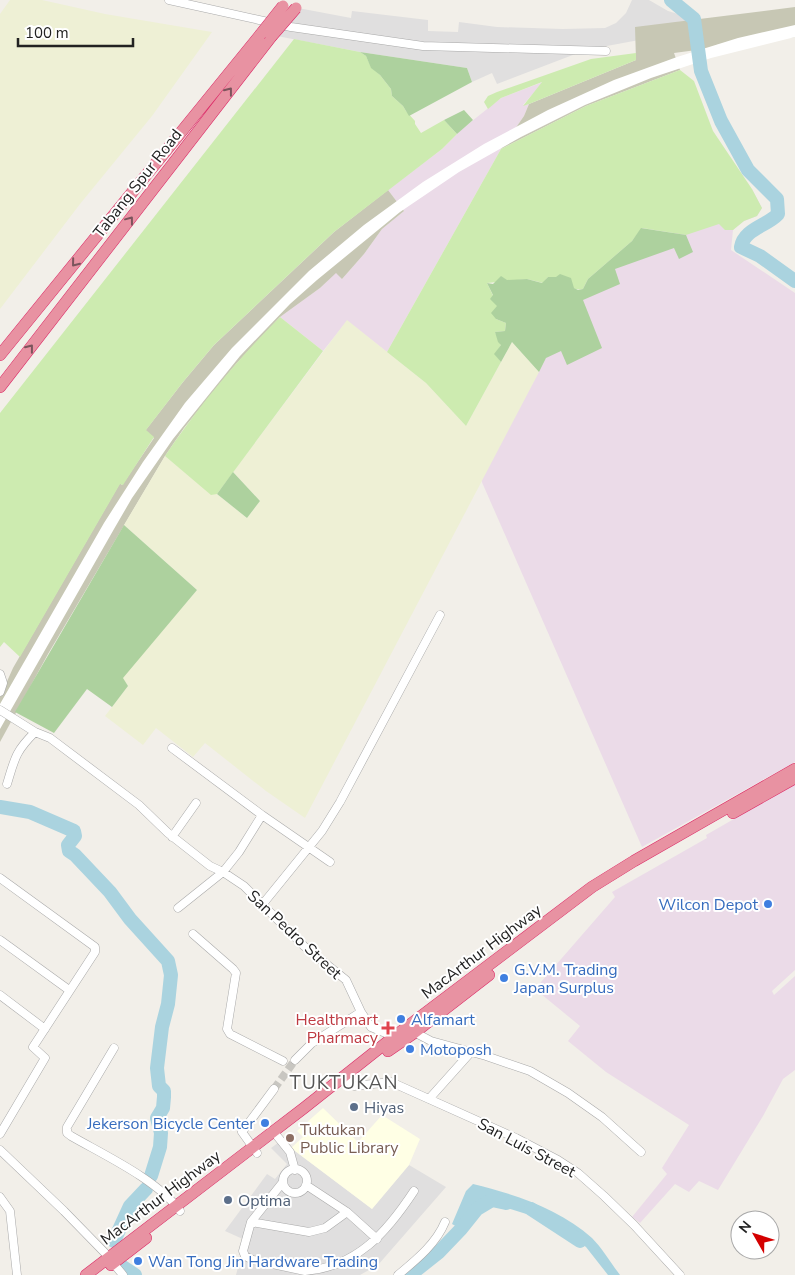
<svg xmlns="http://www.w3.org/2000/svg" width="795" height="1275" font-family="'Nunito Sans',sans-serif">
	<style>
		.residential { fill: #e0dfdf }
		.industrial { fill: #ebdbe8 }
		.education { fill: #ffffe5 }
		.construction { fill: #c7c7b4 }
		.farmland { fill: #eef0d5 }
		.grass { fill: #cdebb0 }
		.forest { fill: #add19e }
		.water { fill: #aad3df }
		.pier { fill: #fff }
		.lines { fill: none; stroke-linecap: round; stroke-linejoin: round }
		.river { stroke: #aad3df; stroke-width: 14 }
		.minor-tunnel { stroke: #c8c6c1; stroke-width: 8; stroke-dasharray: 8 4; stroke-linecap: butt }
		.minor-casing { stroke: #a9a9a9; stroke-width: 9 }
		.highway-casing { stroke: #dc2a67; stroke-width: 12 }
		.minor { stroke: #fff; stroke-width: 8 }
		.highway { stroke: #e892a2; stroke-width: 11 }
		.highway-bridge-casing { stroke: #dc2a67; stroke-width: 12; stroke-linecap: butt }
		.highway-bridge { stroke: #e892a2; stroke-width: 11 }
		.oneway { stroke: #7b545c }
		.shop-dot { fill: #3f7fe0; stroke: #fff; stroke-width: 2 }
		.health-dot { fill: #e0444e; stroke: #fff; stroke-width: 2 }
		.service-dot { fill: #5c6f8a; stroke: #fff; stroke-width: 2 }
		.education-dot { fill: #8d6e63; stroke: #fff; stroke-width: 2 }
		.labels { text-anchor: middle; stroke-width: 4; stroke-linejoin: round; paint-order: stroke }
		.street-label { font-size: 16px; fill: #222; stroke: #fff }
		.shop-label { font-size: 16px; fill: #366cbe; stroke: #fff; text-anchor: start }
		.health-label { font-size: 16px; fill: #be3a42; stroke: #fff; text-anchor: end }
		.service-label { font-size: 16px; fill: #4e5e75; stroke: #fff; text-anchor: start }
		.education-label { font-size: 16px; fill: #785e54; stroke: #fff; text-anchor: start }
		.quarter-label { font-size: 19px; letter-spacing: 1px; fill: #555; stroke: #fff }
	</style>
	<rect width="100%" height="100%" fill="#f2efe9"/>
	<path class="residential" d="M632,0h17l19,11 20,6 4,15 -26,3 -70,13 -18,5 -81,31 -5,-11 -20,9 -5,-14 -107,-16 -83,-16 21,-28 53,10 1,-7 76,9v11l30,1 1,-10 38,5 66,2 42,-1 11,-5 10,-10z
		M282,1140l9,8 81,61 37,-44 37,22 -68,78 -18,10h-124l9,-35 -20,-9 42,-57 8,5 12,-15 -16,-16z"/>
	<path class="industrial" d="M543,82l-20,23 6,-1 -5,12 -23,33 -114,203 -40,-31 -24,30 -43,-34 40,-29 16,-16 6,7 22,-25 18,-25 22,-18 -16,-21 54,-41 20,-20 39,-31z
		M752,189l10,19 -5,8 -13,5 -11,9 -2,20 64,43v469l-153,85 -161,-367 107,-201z
		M795,784v186l-23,21 2,4 21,-19v94l-12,9 -20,37 -45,74 -19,-9 -10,11 -14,-8 -35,39 -8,-6 35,-43 -5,-6 27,-43 -83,-53 -38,-31 12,-15 -45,-37 80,-92 -3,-5 95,-54 -1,-3z"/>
	<path class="education" d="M323,1108l35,34 24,-27 38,24 -11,26 -37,44 -81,-61 12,-11 -6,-6z"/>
	<path class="construction" d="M795,7v30l-121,16 6,17 -94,36 -85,43 23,-33 5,-12 107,-44 -1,-33z
		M388,190l16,21 -22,18 -18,25 -22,25 -6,-6 -16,15 -40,29 -44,47 -52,64 -19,28 -117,198 -48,88v-45l13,-29 107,-185 2,2 32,-47 -9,-7 38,-49 31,-37 120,-113z"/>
	<path class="farmland" d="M10,0h32l63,14 107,18 -60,84 -72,88 -80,105v-295z
		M347,320l79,63 40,43 46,-84 27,30 -234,446 -39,-27 -61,-48 -12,14 -37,-29 -13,17 -38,-29 23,-30 -6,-8 75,-88 -73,-65 41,-69 46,38h6l30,24 13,-17 -27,-29z"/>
	<path class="grass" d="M294,39l66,13 6,4 5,11 9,8 11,14 1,7 11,10 3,5 9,10v3l6,9 23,-13 13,14 -15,15 -108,83 -120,113 -31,37 -37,48 8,7 -31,48 -3,-1 -100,173 -16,-15 -4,5v-234z
		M636,53v7l-107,44 -6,2 19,-24 -41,16 -13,11 -4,-7 4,-6 9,-4 94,-33z
		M680,70l14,11 19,50 39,58 10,19 -5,8 -13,5 -11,9h-8l-6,-6 -33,11 -44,-7 -10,13 -44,38 -5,10c-13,3 -20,-13 -35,-12l-5,6 -16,-4 -40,4 11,23 -2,13 10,4 -1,8 -10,1 6,13 -6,9 6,8 -35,64 -40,-43 -39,-31 114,-203 85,-43z
		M280,317l43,34 -106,143 -6,1 -46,-39c34,-50 72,-96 115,-139z"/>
	<path class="forest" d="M360,52l107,16 5,14 -63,34 -6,-10 -11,-10 -1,-7 -11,-14 -9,-7 -5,-12z
		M464,110l9,10 -16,14 -13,-14z
		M641,228l45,7 7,17 -14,7 -5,-11 -59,21 5,15 -37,16 19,48 -35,17 -6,-14 -15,7 -7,14 -27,-30 -11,20 -7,-8 7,-9 -3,-3 -3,-10 10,-1 1,-8 -10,-4 -5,-6 6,-7 -7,-7 3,-4 -6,-12 6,1 8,-8 6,4 20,-1 15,4 6,-6h8l4,-3 11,4 3,10 4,2 5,-1 5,-10 44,-38z
		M233,472l27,29 -13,17 -30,-24z
		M124,525l73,65 -74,88 5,8 -16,21 -25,-18 -33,44 -39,-21z"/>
	<path class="water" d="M473,1184c41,10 87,25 119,54 10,10 19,25 28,37h-12l-22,-28 -34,-25 -67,-21 -16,8 -8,20 -9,-5 14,-33z"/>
	<path class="pier" d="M795,25v12l-84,21 -60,20 -66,27 -64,32 -62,35 -59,40 -83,68 -27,24 -50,52 -67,83 -41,59 -18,31 -114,200v-25l104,-181 39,-61 42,-59 47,-55 77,-77 55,-46 59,-43 61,-38 64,-34 66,-30 63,-23 61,-19z"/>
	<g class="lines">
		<path class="river" d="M671,0l23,19 7,52 20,50 27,49 29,29 1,15c-11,12 -34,15 -37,33l19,9 35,25
			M0,807l30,5 44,19 1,5 -7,9 1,6 6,4 35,37 20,27 38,42 3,14 -3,29 -6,23 -5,41 2,18 5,5v6l-1,11 -6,10 4,15 -1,14 -9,29
			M531,1209l49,32
			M114,1241l16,-35 16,-17
			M123,1267l12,8
			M410,1275l29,-23 22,-23 16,-20 15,-9 14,3"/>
		<path class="minor-tunnel" d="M274,1089l21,-29"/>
		<g class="minor-casing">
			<path id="minor" d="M169,0l122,27 132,19 183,5
				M0,674l3,9 -3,9
				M0,710l35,22
				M7,784c8,-26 8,-32 28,-52l15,6 89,67 29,28 42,33 13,6 16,-20 23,-37 -90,-67
				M262,815l68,47
				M172,837l24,-34
				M0,878l95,69v5l-62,95 12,11 -45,76
				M262,905l60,-74 18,-29 100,-187
				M178,908l45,-36 21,14 60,60 42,34 15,32 10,15 17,7 6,8
				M193,934l40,35 3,4 -9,56 3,5 53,27
				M0,940l69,50
				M0,995l45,34
				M412,1031l19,10 55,15 44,15 38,22 34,24 39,35
				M114,1048l-47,79v6l4,3c33,19 87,44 109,75
				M295,1060l17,-17 49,-31
				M344,1077l10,9 37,-4 125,56 42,22 20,13 26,23 30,29 46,50
				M429,1099l42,-47
				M273,1131l17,21 5,18
				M0,1150l64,61 41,42 18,22
				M257,1153l-15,-21 32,-43
				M283 1181a12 12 0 1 1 24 0a12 12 0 1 1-24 0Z
				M283,1182l-32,40 -8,29 2,5 8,4 52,11c52,-4 82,-39 109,-80
				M306,1185l41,27 30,27
				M0,1197l10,14 7,64
				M251,1222l58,10 16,-4 22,-16
				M398,1275c18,-15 38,-31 47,-53"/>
		</g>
		<g class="highway-casing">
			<path id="highway" d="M0,355l260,-320
				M0,387l271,-350
				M733,813l62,-35
				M388,1051l26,-18 75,-58
				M111,1265l35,-27
				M86,1275l218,-167 87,-69 201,-152 42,-26 161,-92"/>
		</g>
		<use href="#minor" class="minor"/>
		<use href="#highway" class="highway"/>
		<g class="highway-bridge-casing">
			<path id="highway-bridge" d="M260,35l23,-29
				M271,37l25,-29"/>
		</g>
		<use href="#highway-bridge" class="highway-bridge"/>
	</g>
	<defs><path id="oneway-chevron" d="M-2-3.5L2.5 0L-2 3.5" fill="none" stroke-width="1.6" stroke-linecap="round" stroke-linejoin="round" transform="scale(1.25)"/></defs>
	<g class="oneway">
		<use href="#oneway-chevron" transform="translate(229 91) rotate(-52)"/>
		<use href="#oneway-chevron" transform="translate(130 220) rotate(-53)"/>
		<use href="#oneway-chevron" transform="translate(75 263) rotate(129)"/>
		<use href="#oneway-chevron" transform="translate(30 348) rotate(-52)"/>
	</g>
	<g class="shop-dot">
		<circle cx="768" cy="904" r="5"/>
		<circle cx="504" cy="978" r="5"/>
		<circle cx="401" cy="1019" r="5"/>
		<circle cx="410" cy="1049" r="5"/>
		<circle cx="265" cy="1123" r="5"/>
		<circle cx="138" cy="1261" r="5"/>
	</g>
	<path class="health-dot" d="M385.5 1020.5h5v5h5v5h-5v5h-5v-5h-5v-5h5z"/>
	<g class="service-dot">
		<circle cx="354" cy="1107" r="5"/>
		<circle cx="228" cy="1200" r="5"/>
	</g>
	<circle class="education-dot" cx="290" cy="1138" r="5"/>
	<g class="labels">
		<g class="street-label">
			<text transform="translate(137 183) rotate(-52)" y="6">Tabang Spur Road</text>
			<text transform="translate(295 934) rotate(43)" y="6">San Pedro Street</text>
			<text transform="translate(481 951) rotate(-37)" y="6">MacArthur Highway</text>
			<text transform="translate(527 1147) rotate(28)" y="6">San Luis Street</text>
			<text transform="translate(160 1197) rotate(-37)" y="6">MacArthur Highway</text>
		</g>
		<g class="shop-label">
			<text x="758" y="910" text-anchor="end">Wilcon Depot</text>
			<text x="514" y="975">G.V.M. Trading<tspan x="514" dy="18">Japan Surplus</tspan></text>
			<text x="411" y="1025">Alfamart</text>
			<text x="420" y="1055">Motoposh</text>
			<text x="255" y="1129" text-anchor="end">Jekerson Bicycle Center</text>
			<text x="148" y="1267">Wan Tong Jin Hardware Trading</text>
		</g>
		<g class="health-label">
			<text x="378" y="1025">Healthmart<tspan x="378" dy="18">Pharmacy</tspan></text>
		</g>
		<g class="service-label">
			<text x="364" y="1113">Hiyas</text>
			<text x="238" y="1206">Optima</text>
		</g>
		<g class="education-label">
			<text x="300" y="1135">Tuktukan<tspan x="300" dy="18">Public Library</tspan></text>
		</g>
		<g class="quarter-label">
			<text x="344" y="1089">TUKTUKAN</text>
		</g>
	</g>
	<g transform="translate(755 1235) rotate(309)"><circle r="24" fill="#ffffff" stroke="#a7a7a7"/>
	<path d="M0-4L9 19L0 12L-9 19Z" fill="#d40000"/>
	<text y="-8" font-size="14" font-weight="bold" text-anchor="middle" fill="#222222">N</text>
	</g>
	<path d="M18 38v8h115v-8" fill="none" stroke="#222222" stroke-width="2.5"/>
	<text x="25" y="38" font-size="15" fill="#222222" stroke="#ffffff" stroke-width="4" paint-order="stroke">100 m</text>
</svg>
